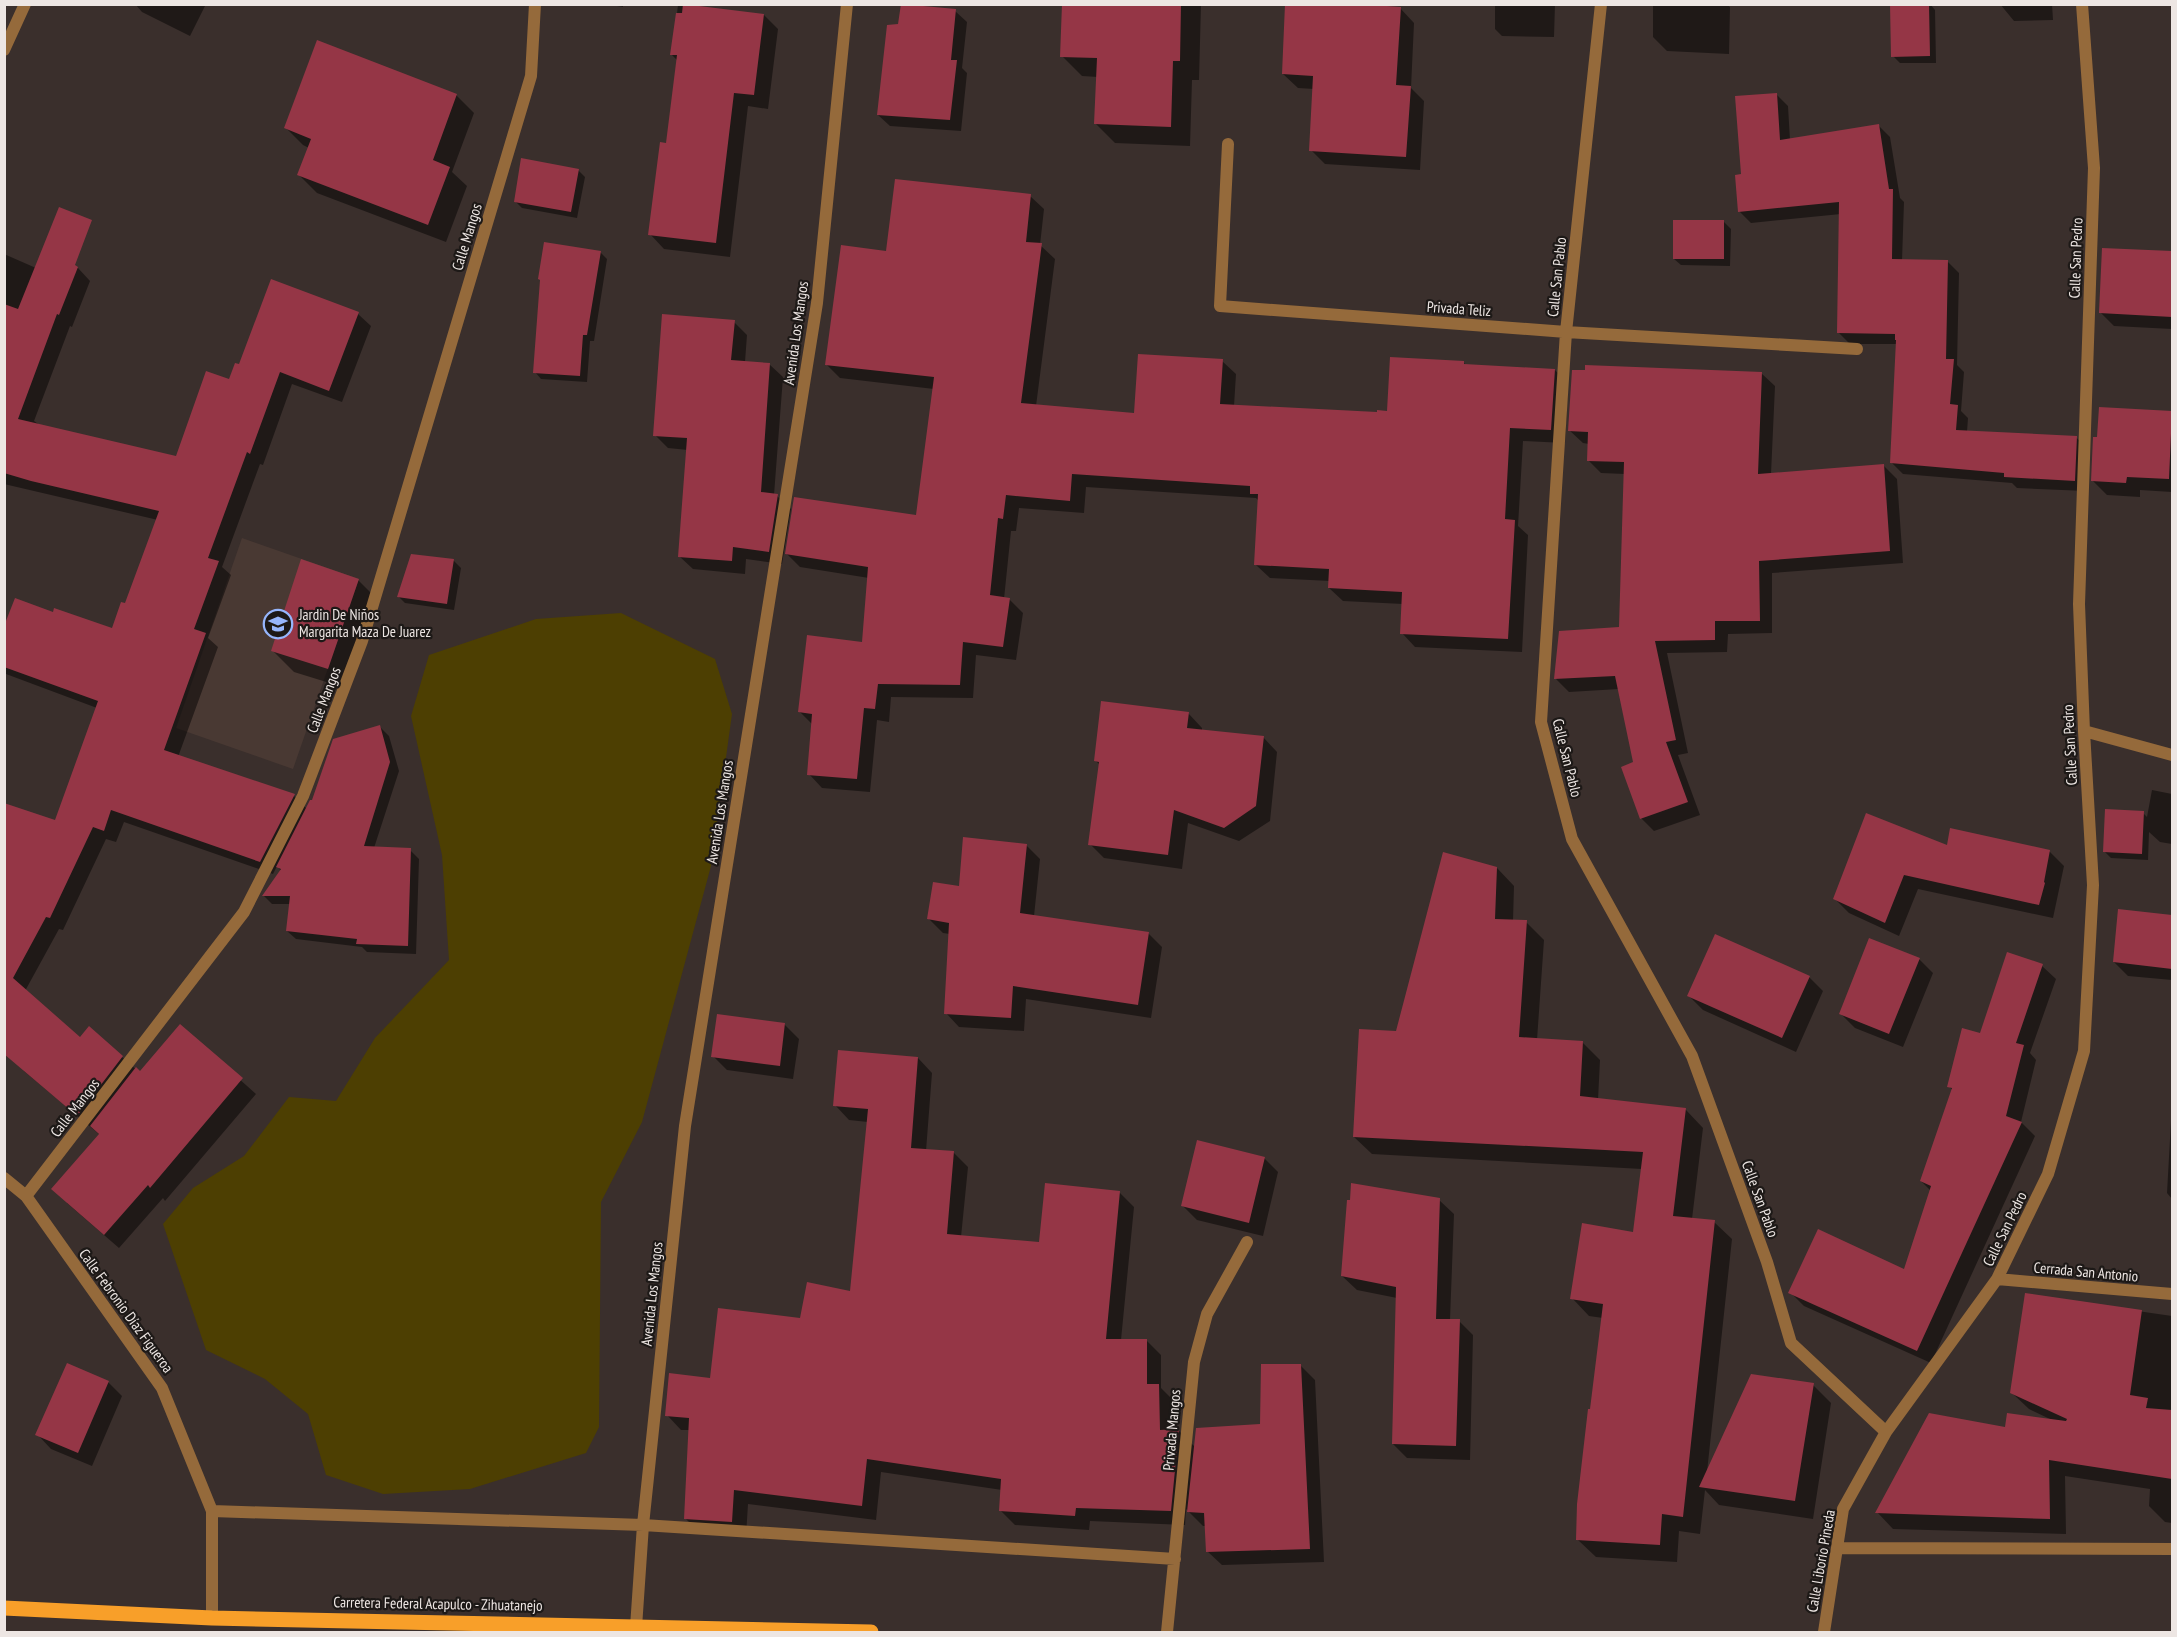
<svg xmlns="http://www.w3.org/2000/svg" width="2177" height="1637" font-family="'PT Sans Narrow',sans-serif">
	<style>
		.built { fill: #493933 }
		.green { fill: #4d3f02 }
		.shadow { fill: #0007 }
		.building { fill: #953646 }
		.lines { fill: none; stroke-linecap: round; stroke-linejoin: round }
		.minor { stroke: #956a3b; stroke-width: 12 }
		.primary { stroke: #f89f29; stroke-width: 15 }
		.labels { text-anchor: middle; stroke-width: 4.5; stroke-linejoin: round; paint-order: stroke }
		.street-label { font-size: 15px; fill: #ede6e3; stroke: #1d1917 }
		.poi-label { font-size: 15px; fill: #ede6e3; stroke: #1d1917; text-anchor: start }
	</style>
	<rect width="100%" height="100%" fill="#3a2f2c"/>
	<path class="built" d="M242,538l117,41 -66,190 -117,-41z"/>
	<path class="green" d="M621,613l94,46 17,55 -21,152 -69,256 -41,80 -2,225 -13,26 -116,36 -87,5 -57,-19 -18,-61 -43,-35 -59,-29 -43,-126 30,-36 51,-32 45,-59 47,4 39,-63 74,-78 -7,-105 -31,-139 18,-61 107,-36z"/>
	<path class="shadow" d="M135,4h71l-16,32 -48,-24z
		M605,4h18v3z
		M1064,4h137l-2,76h-7l-2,66 -75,-3 -19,-19 2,-47 -16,-1 -20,-20z
		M1495,4h60l-1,33 -52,-1 -7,-7z
		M1653,4h74l3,3 -1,47 -62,-3 -14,-14z
		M1930,4l5,6 1,53h-36l-7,-7 -1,-51z
		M2000,4h52l1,16 -39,1z
		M678,5l86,10 14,14 -10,80 -20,-3 -18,151 -66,-8 -14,-15 18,-89 10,-84 -6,-6z
		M1400,8l14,15 -3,65 13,13 -4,69 -95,-6 -14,-14 3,-61 -16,-1 -15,-14z
		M955,11l12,11 -5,46 5,5 -6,58 -71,-5 -12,-11 21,-89z
		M1776,94l12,12 2,34 88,-15 12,12 10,61 4,4 -2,59h45l12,12 -2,92 7,7 -3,39 7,7 -1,14 109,5 11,12 -1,42 -69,-3 -5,-5 -109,-9 -11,-11 6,-119h-48l-11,-11 2,-119 -90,9 -11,-11 3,-36z
		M456,95l18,18 -22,59 15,14 -21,56 -129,-49 -18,-18 10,-27 -6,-3 -17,-17z
		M578,170l7,7 -8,41 -55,-10 -7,-7z
		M1030,196l14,13 -4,36 15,14 -19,147 99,9 87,-54 14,13 -2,32 154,7 75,-51 4,4 88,4 13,14 -3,59 -42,-2 -5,85 10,9 -6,117 -107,-5 -13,-14 1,-29 -60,-3 -14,-13 1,-7 -60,-3 -14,-13 3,-64 -3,-3 -170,-11 -2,26 -65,-5 -3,23h-5l-7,68h5l14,14 -7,47 -40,-5 -3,43 -82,-1 -2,25 -12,-2 -7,72 -48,-4 -13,-14 4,-49 -13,-13 64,-68 5,-66 -69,-11 -13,-13 131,-38 16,-127 -94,-11 -14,-14 61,-111z
		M1724,222l7,7 -1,37 -49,-1 -7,-6z
		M2103,250l69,2v77l-58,-3 -13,-13z
		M600,252l7,7 -13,82h-4l-3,41 -46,-3 -6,-7z
		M4,254l32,14h42l12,13 -18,46 -2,-1 -36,95 7,5 136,32 63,-92 118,-52 13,12 -29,76 -50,-18 -29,81 -3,-1 -38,103 9,8 -23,63 10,9 -40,110 116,39 13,13 73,-82 9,9 10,35 -25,77 36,2 9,9 -3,95 -49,-2 -5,-5 -66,-8 -9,-8 4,-27h-19l-8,-8 17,-25 -4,-5 -4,8 -149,-52 -8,20 -10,-3 -43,91 -4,-1 -34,62 55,48 42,18 18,16 40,-47 76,68 -91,107 -2,-3 -44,50 -52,-45 33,-68 -76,-64 -20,-46v-221l52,18 41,-114 -91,-34 -2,-1v-43l49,-17 60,17 13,-25 32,-85 -154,-36z
		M734,322l13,13 -2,27 24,2 14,13 -9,118 3,1 14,13 -9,55 -36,-5 -1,15 -52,-5 -14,-13 9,-106 -20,-2 -13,-13z
		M1761,373l14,13 -4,88 113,-8 13,13 6,84 -131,10v60l-44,1 -1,18 -60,1 21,100 -10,2 22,60 -46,16 -13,-13 -6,-55 -16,-74 -50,3 -13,-13 64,-50 5,-155 -24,-1 -13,-13 1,-16 -6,-1 -14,-13z
		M2172,412v80l-32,-2v7l-33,-2 -14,-14z
		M412,555l42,6 7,7 -7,42 -49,-7 -6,-6z
		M358,580l21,21 -30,88 -55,-17 -21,-21z
		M1188,713l14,15v3l61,6 14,15 -7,69 -31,20 -51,-18 -6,46 -78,-11 -14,-14 10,-79 -4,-4z
		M2152,790l20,4v50l-12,-2 -11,-10 -1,28 -37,-2 -7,-7 39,-38 4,4z
		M1952,830l98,22 14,14 -11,52 -135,-29 -19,47 -50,-23 -15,-15 114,-51z
		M1026,845l14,14 -6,57 114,17 14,14 -11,71 -125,-19 -2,32 -65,-4 -13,-14 4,-79 -7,-1 -14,-14 31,-31z
		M1497,868l17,18 -1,35 13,1 18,18 -7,100 45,2 18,18 -2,40 88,10 17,18 -11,91 22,3 18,17 -25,233 106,-87 18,18 -18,116 -94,-14 -14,-15 -5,44 -21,-3 -2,31 -81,-5 -18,-17 25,-222 -14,-2 -17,-18 62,-65 8,-64 -270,-15 -18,-17 43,-105z
		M2119,911l53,5v64l-44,-4 -14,-14z
		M1919,959l14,14 -30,74 -48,-19 -14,-14z
		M2042,966l14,13 -26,74 6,7 -15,62 14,14 -104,227 -127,-57 -14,-14 115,-20 26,-81 -10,-10 32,-90 -4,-5 32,-51z
		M1809,977l14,14 -27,61 -93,-42 -14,-14z
		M784,1024l15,15 -6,40 -66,-9 -14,-14z
		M918,1058l14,15 -6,78 28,2 14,14 -7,70 79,7 80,-51 14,14 -13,133h25l15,15v33l12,12v30h5l17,17 67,-21 39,-60 14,14 9,182 -102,3 -15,-14 -1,-25h-3l-17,-17 -1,16 -95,-4 -1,9 -74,-5 -14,-14 1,-21 -121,-18 -5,48 -128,-16 -2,32 -46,-3 -14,-14 4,-89h-9l-14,-15 44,-36 90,-59 50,-27 17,-171 -19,-2 -14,-15z
		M2172,1103v96l-5,-6z
		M1264,1158l14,14 -15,64 -66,-16 -14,-14z
		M1439,1200l15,14 -4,106 9,1 14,14 -3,125 -63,-2 -14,-14 4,-146 -40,-8 -15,-14z
		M2026,1295l146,21v207l-7,-1 -16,-16 1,-17 -85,-13 1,58 -173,-5 -16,-17 130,-83 45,-9 -23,-11 -17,-16z
		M108,1382l14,14 -30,70 -41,-17 -14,-15z"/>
	<path class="building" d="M683,4l81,10 -10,81 -20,-2 -18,150 -68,-8 12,-93 6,1 11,-88h-7l6,-42h6z
		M901,4l55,5 -5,51h6l-7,60 -73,-5 10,-90 11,-1z
		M1062,4h119l-1,57h-7l-2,66 -77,-3 3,-66 -37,-1z
		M1285,4h74l42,3 -5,78 15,1 -5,71 -97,-6 4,-75 -31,-2z
		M1890,4h39l1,52 -39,1z
		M317,40l140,54 -24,66 17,7 -22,58 -131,-50 14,-36 -27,-11z
		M1777,93l3,47 99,-16 10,65h4l-1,70 56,1 -2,99h8l-4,45 8,1 -2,25 121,6 -2,45 -71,-4v-4l-114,-10 6,-123h-1v-6l-58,-1 2,-131 -101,10 -3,-37 6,-1 -6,-78z
		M521,158l58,11 -8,43 -57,-10z
		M895,179l136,15 -5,48 16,1 -21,160 113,10 4,-59 85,5 -3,45 157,8v-2l10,1 3,-54 74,4v3l91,5 -4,61 -41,-2 -5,91 10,1 -7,119 -108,-5 2,-42 -74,-4 1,-19 -75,-4 4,-71h-8v-8l-178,-12 -2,27 -64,-6 -3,24 -5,-1 -8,77 20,3 -7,49 -40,-5 -3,43 -82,-1 -3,25 -11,-1 -7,71 -50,-4 5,-61 -14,-2 9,-77 55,7 6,-75 -83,-13 9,-57 122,18 18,-138 -109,-12 16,-120 45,6z
		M59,207l33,13 -17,45 3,2 -19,48 -2,-1 -39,105 158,37 30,-85 23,8 6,-16 4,1 32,-85 88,33 -30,79 -49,-19 -30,82 -3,-2 -39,106 11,3 -25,68 12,4 -42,117 131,44 -35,68 -149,-52 -7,21 -11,-4 -43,91 -4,-1 -33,61 67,59 9,-11 34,30 -46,60 -73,-62v-251l51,17 43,-119 -94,-34v-41l11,-28 38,14 1,-4 58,20 9,-26 4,1 34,-92 -128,-30 -27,-8v-169l14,5z
		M1673,220h51v39h-51z
		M544,242l57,9 -14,84h-4l-3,41 -47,-3 7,-93 -2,-1z
		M2102,248l70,3v66l-73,-4z
		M662,314l73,6 -4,40 39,3 -9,129 17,2 -9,58 -36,-5 -1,14 -54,-4 9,-119 -34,-2z
		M1585,365l177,7 -4,102 126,-10 6,87 -131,10 1,60h-45v19l-60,1 21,99 -10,2 22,60 -48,17 -19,-52 12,-5 -18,-86 -61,3 5,-48 60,-4 5,-165 -37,-1 1,-29 -20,-1 4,-61h13z
		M2099,407l73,4 -3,68 -42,-2 -1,6 -35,-2 2,-44h4z
		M411,554l43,5 -7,45 -50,-7z
		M301,559l58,20 -31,90 -57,-18z
		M1101,701l88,11 -2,16 77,8 -8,70 -32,22 -50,-18 -6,45 -80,-10 11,-83 -5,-1z
		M380,725l10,37 -26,84 47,2 -3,98 -52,-2 1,-5 -71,-8 4,-35h-28l19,-27 -5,-2 34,-67h2l21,-61z
		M2105,809l39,2 -2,43 -39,-2z
		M1866,813l81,32 3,-17 100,22 -6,32 1,1 -6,22 -135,-30 -19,48 -52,-24z
		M963,837l64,7 -7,69 129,19 -11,73 -125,-19 -2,32 -67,-4 5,-91 -22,-4 6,-37 26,4z
		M1443,852l54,15 -2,52 32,1 -8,117 64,4 -3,55 106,12 -13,108 42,4 -32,297 -21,-3 -2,31 -84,-5 1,-36 11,-95h2l13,-105 -33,-5 12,-76 51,9 10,-80 -290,-15 6,-108 37,2z
		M2118,909l54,6v54l-59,-7z
		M1715,934l95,42 -28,62 -95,-42z
		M1869,938l51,20 -31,76 -50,-20z
		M2007,952l36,12 -27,79 8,2 -18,71 16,6 -105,229 -129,-58 30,-64 86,40 27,-83 -11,-5 32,-93 -5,-1 15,-59 18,5z
		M717,1014l68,9 -5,43 -69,-9z
		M180,1024l63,54 -93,110 -2,-3 -44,50 -53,-46 48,-55 -9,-8 46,-59 4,4z
		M838,1050l80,7 -7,91 43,3 -7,83 92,8 6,-59 75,8 -14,148h41v45h12l1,46 19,-1 -8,82 -95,-3 -1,8 -76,-5 2,-32 -134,-20 -5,47 -128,-16 -2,32 -48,-3 5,-101 -24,-2 4,-43 41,5 8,-70 82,10 7,-36 43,9 18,-182 -35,-3z
		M1197,1140l68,17 -16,66 -68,-17z
		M1351,1183l89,15 -4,121h24l-4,127 -64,-2 4,-157 -55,-11 6,-76h3z
		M2025,1293l117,17 -12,85 18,3 -2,10 26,2v69l-123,-19 1,59 -175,-6 54,-100 76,14 2,-14 59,8 1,-2 -57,-26z
		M67,1363l42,18 -31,72 -43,-18z
		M1261,1364h40l9,185 -104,3 -2,-39 -17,-1 9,-84 64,-4z
		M1751,1374l63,9 -19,118 -96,-14z"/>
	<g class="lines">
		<path class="minor" d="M1601,4l-35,328 -25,390 31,117 120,217 75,206 24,81 95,89
			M4,50l21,-46
			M1228,144l-8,162 346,26 291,17
			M2084,731l88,24
			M4,1178l22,18 136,192 50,123v107
			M26,1196l218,-284 59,-116 59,-155 169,-565 4,-72
			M1997,1279l175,15
			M212,1511l431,14 532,34
			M1838,1548l334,1
			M636,1627l7,-102 42,-399 132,-823 30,-299
			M1167,1632l27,-270 13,-48 40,-72
			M1824,1632l19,-123 43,-77 111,-153 51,-105 36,-123 9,-166 -9,-154 -5,-127 15,-436 -12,-164"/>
		<path class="primary" d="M4,1608l208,10 659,14"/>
	</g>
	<defs>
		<g id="school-ring" transform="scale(1.5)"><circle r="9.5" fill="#1d1917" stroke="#96b6fd" stroke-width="1.5"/><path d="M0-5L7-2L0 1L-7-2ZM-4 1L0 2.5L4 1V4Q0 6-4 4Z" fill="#96b6fd"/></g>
	</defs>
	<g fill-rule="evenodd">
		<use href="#school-ring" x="278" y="624"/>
	</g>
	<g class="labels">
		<g class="street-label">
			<text transform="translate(467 237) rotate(-73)" y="5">Calle Mangos</text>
			<text transform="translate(2076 258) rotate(-88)" y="5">Calle San Pedro</text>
			<text transform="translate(1557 277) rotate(-84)" y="5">Calle San Pablo</text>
			<text transform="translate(1459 309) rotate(4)" y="5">Privada Teliz</text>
			<text transform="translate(796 333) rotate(-82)" y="5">Avenida Los Mangos</text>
			<text transform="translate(324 700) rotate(-69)" y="5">Calle Mangos</text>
			<text transform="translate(2070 745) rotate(-93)" y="5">Calle San Pedro</text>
			<text transform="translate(1567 758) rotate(76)" y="5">Calle San Pablo</text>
			<text transform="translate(720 812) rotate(-81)" y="5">Avenida Los Mangos</text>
			<text transform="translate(75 1108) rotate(-52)" y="5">Calle Mangos</text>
			<text transform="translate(1760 1199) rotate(70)" y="5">Calle San Pablo</text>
			<text transform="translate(2005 1229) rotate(-64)" y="5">Calle San Pedro</text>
			<text transform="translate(2086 1272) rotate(5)" y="5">Cerrada San Antonio</text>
			<text transform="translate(652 1294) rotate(-84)" y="5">Avenida Los Mangos</text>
			<text transform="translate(126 1311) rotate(54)" y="5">Calle Febronio Díaz Figueroa</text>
			<text transform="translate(1172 1430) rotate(-85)" y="5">Privada Mangos</text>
			<text transform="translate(1821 1561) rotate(-80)" y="5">Calle Liborio Pineda</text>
			<text transform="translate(438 1604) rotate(1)" y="5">Carretera Federal Acapulco - Zihuatanejo</text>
		</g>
		<g class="poi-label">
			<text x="299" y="620">Jardin De Niños<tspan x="299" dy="17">Margarita Maza De Juarez</tspan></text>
		</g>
	</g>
	<rect width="2177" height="1637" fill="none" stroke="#ede6e3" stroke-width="12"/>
</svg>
